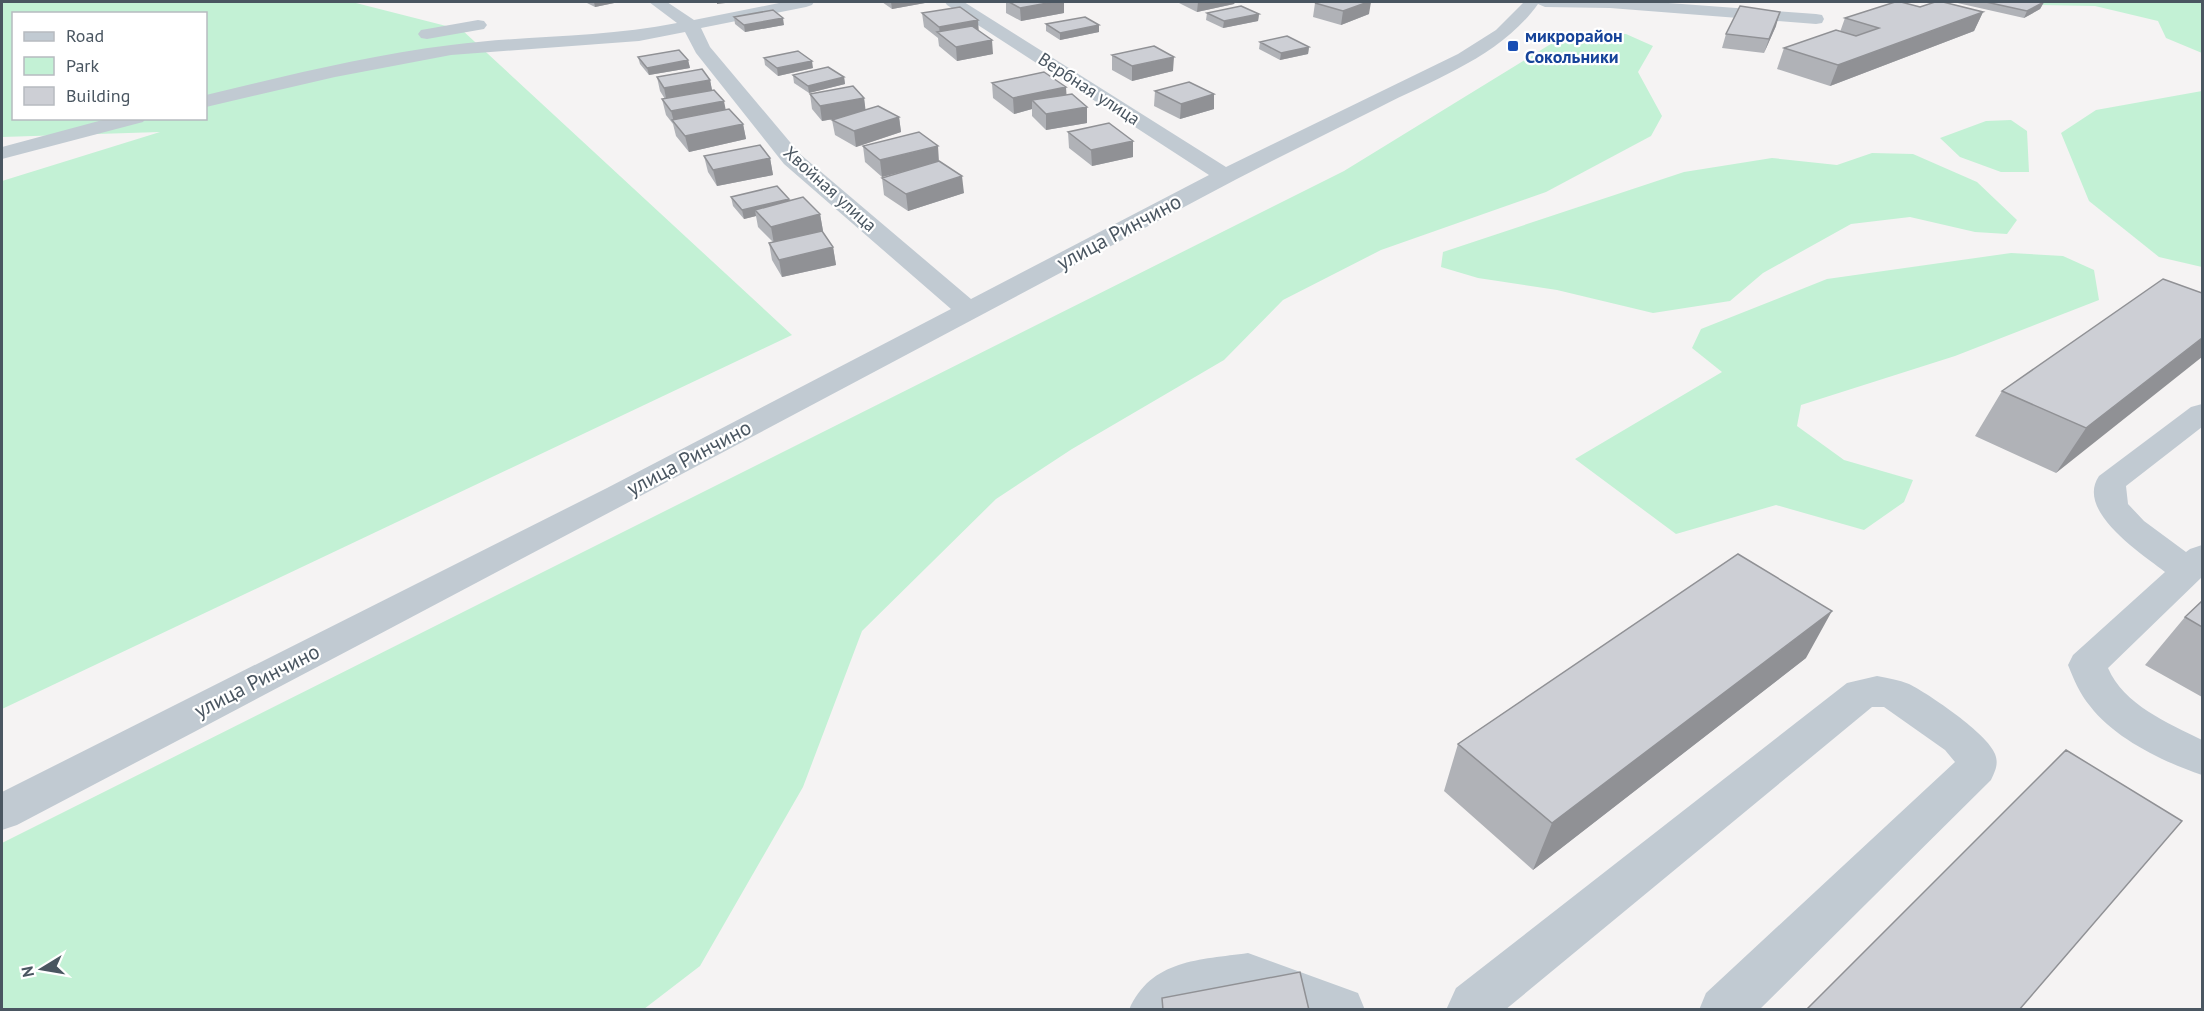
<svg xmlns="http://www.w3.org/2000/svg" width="2204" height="1011" font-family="'PT Sans',sans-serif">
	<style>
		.green { fill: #c3f1d5; fill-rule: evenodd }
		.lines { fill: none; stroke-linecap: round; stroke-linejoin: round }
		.minor { fill: #c1cad2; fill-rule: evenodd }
		.wall { fill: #b0b2b7 }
		.shaded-wall { fill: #909195 }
		.building { fill: #cdcfd5; stroke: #909195; stroke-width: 1.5 }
		.transit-dot { fill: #1a4fb4; stroke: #fff; stroke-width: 2 }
		.labels { text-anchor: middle; stroke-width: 4.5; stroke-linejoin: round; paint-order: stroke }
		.far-transit-label { font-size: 18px; font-weight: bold; fill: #164399; stroke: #fff; text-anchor: start }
		.far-street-label { font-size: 18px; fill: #4a5661; stroke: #fff }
		.street-label { font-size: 21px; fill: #4a5661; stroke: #fff }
	</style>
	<rect width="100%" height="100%" fill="#f5f3f3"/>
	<path class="green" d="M2,2h350l110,28 330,305 -790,374v-528l158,-49 -158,5zM14,14h192v104h-192z
		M2024,2h178v51l-36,-15 -8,-17 -63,-15 -55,-1z
		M1567,34h59l27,12 -15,26 24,44 -11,20 -105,56 -165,58 -98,50 -59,60 -152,89 -76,50 -134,132 -59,156 -103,179 -56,43h-642v-166l1342,-672z
		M2202,91v176l-43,-10 -70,-56 -28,-68 35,-23z
		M2011,120l16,11 2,41h-28l-41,-15 -20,-19 46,-17z
		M1872,153l41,1 64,28 40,38 -10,14 -32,-2 -65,-15 -59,7 -88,49 -33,28 -77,12 -96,-23 -79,-12 -37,-11 2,-15 241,-80 88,-14 65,7z
		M2011,253l52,3 31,14 5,30 -144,56 -154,49 -4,21 47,34 69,20 -9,22 -40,28 -88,-25 -100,29 -101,-75 147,-87 -30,-24 9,-19 126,-50z"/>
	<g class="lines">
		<path class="minor" d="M649,2h18l27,18 90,-18h30l-2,3 -6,2 -105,21 9,19 90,107 171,145 238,-124 -262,-170 -2,-3h19l262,165 232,-113 38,-24 28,-28h131l161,12 6,1 2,4 -2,4 -6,1 -206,-16 -65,-1 -7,-3c-37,52 -103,75 -158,103 -60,30 -120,59 -179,91 -394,210 -788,419 -1184,627l-15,5v-38l605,-304 344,-179 -167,-145 -88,-111 -11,-21 -46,9 -188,14 -116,22 -129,30v-12c80,-19 162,-40 245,-50 75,-10 151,-7 226,-22z
			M478,20l6,1 3,4 -3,4 -57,10 -6,-1 -3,-4 3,-4 6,-1z
			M110,118h36l-3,4 -141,37v-12z
			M2202,404v23l-76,59 2,18 16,17 42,31 4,-3 12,-4v32l-94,91c16,37 60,55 94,72v35c-38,-13 -87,-36 -112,-69 -10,-12 -16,-26 -22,-41l5,-10 92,-83c-24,-19 -90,-61 -66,-96l92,-69z
			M1877,676c10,2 22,4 32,8 20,10 79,50 86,70 4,10 0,17 -4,26l-232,230h-60l7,-17 249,-231 -10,-12 -61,-43h-12l-367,303h-59l10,-22 391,-305z
			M1248,953l110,40 7,17h-89l-28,-11 -58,11h-61c22,-51 71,-50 119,-57z"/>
	</g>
	<path class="wall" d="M585,2h34l-24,5z
		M882,2h43v1l-33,6z
		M1006,2h58v11l-43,8 -15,-8z
		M1177,2h58l-1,2 -37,8z
		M1953,2h91l-4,7 -16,9z
		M1315,3l54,11 -28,11 -28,-8z
		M1920,7l63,5 -9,19 -144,55 -53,-17 7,-21 56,-16 5,-14z
		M922,13l57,18 14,23 -36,7 -18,-15 -1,-8 -14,-11z
		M1207,13l52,1 -1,7 -35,7 -17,-8z
		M734,17l50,8 -39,7 -10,-8z
		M1046,24l53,1v7l-39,8 -14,-9z
		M1776,26l-12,27 -42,-5 4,-14z
		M1260,42l49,5 -1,7 -28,6 -21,-11z
		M1112,55l61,16 -41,10 -20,-11z
		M638,57l50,3 2,8 -41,7 -9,-11z
		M764,58l49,10 -35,8 -13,-11z
		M793,75l51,2 1,7 -36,9 -15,-10z
		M657,77l53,3 2,10 13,19 18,15 3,15 -57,13 -13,-16 -3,-12 -7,-9 -4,-16h3l-5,-8z
		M992,83l74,12 21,12v16l-41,7 -14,-14v-7l-18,5 -21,-16z
		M1155,91l59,18 -34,10 -26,-13z
		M810,94l54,4 1,11 34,8 2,15 -45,15 -21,-12 -3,-15 2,-1 -12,2 -10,-12z
		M1068,132l65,25 -41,9 -23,-18z
		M863,146l76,16 25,31 -56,18 -24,-16 -2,-17 35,-10 -35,9 -17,-15z
		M704,156l66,2 3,17 -56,11 -9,-14z
		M731,197l58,2v2l31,13 3,17 -5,1 15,15 3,18 -54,12 -10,-17 -3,-17 4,-1 -15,-15 -2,-11 -12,3 -11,-13z
		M2202,293l-146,180 -81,-37 27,-45z
		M2202,601v96l-57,-32 40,-48z
		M1806,658l-273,212 -89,-79 14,-47z"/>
	<path class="shaded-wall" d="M594,2h25l-24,5z
		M717,2h17l-17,2z
		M891,2h34v1l-33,6z
		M1053,2h11v11l-43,8 -1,-13z
		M1198,2h37l-1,2 -37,8z
		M1368,2h3l-2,12 -28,11 2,-14z
		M2044,2l-4,7 -16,9 3,-7z
		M1780,12l-4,14 -12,27 5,-14z
		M1983,12l-9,19 -144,55 8,-21z
		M1259,14l-1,7 -35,7 1,-7z
		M783,18l1,7 -39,7 -1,-7z
		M978,20l1,14h-39l-1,-7z
		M1099,25v7l-39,8v-7z
		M992,40l1,14 -36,7 -1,-14z
		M1309,47l-1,7 -28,6 1,-7z
		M1174,57l-1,14 -41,10v-15z
		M688,60l2,8 -41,7 -2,-7z
		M812,61l1,7 -35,8 -1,-8z
		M844,77l1,7 -36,9 -1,-7z
		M710,80l3,15 -46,8 -3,-15z
		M1066,87l1,15 -35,-2v9l-18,5 -1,-16z
		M1214,94v15l-34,10 1,-15z
		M864,98l2,15 -44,8 -2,-15z
		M724,101l3,15 -53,6 -3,-11z
		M1087,107v16l-41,7v-16z
		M899,117l2,15 -45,15 -2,-16z
		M743,124l3,15 -57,13 -4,-16z
		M1133,141v16l-41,9 -1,-16z
		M938,146l1,16 -57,15 -2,-17z
		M770,158l3,17 -56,11 -4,-16z
		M962,176l2,17 -56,18 -2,-17z
		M789,199l2,9 -36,2 1,6 -12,3 -2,-9z
		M820,214l3,17 -49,13 -3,-17z
		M833,247l3,18 -54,12 -3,-17z
		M2202,338v19l-146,116 30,-45z
		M1832,611l-26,47 -273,212 19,-47z"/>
	<path class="building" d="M1009,2h44l-33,6z
		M1320,2h48l-25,9 -28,-8z
		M1895,2h6l19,5 15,-5h8l40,10 -145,53 -54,-17 52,-18 20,6 23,-8 -34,-10z
		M1986,2h58l-17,9z
		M1241,6l18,8 -35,7 -17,-8z
		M1740,6l40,6 -11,27 -43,-5z
		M960,7l18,13 -39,7 -17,-14z
		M773,10l10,8 -39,7 -10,-8z
		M1085,17l14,8 -39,8 -14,-9z
		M972,26l20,14 -36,7 -19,-15z
		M1287,36l22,11 -28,6 -21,-11z
		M1154,46l20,11 -42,9 -20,-11z
		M679,50l9,10 -41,8 -9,-11z
		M798,51l14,10 -35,7 -13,-10z
		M828,67l16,10 -36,9 -15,-11z
		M702,69l8,11 -46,8 -7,-11z
		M1044,72l22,15 -53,11 -21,-15z
		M1189,82l25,12 -33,10 -26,-13z
		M853,86l11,12 -44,8 -10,-12z
		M714,90l10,11 -53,10 -9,-12z
		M1072,94l15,13 -41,7 -14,-14z
		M878,106l21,11 -45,14 -22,-11z
		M729,109l14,15 -58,12 -13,-16z
		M1109,123l24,18 -42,9 -23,-18z
		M919,132l19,14 -58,14 -17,-14z
		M760,145l10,13 -57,12 -9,-14z
		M939,161l23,15 -56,18 -24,-16z
		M777,186l12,13 -47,11 -11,-13z
		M803,197l17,17 -49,13 -16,-17z
		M822,231l11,16 -54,13 -10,-17z
		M2163,279l39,14v45l-116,90 -84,-37z
		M1738,554l94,57 -280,212 -94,-79z
		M2202,601v26l-17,-10z
		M2066,750l116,71 -163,189h-213z
		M1300,972l9,38h-146l-1,-12z"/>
	<rect class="transit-dot" x="1507" y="40" width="12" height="12" rx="3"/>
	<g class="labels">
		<g class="far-transit-label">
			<text x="1525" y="42">микрорайон<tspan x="1525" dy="21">Сокольники</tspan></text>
		</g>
		<g class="far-street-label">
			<text transform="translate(1089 89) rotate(33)" y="6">Вербная улица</text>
			<text transform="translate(830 189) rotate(42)" y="6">Хвойная улица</text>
		</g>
		<g class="street-label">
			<text transform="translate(1119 232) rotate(-28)" y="7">улица Ринчино</text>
			<text transform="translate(689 458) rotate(-28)" y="7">улица Ринчино</text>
			<text transform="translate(257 681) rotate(-27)" y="7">улица Ринчино</text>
		</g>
	</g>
	<rect width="2204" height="1011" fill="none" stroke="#4a5661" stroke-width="6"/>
	<rect x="12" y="12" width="195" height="108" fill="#ffffff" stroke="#b7bbc0" stroke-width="1.5"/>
	<rect x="24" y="32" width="30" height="9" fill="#c1cad2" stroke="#b7bbc0" stroke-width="1.5"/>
	<text x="66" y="42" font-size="18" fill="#4a5661">Road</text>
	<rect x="24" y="57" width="30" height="18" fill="#c3f1d5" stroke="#b7bbc0" stroke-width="1.5"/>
	<text x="66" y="72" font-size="18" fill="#4a5661">Park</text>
	<rect x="24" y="87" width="30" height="18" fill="#cdcfd5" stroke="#b7bbc0" stroke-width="1.5"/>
	<text x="66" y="102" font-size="18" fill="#4a5661">Building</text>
	<g transform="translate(42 969) rotate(259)" stroke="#ffffff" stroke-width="4.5" paint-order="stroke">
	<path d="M0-4.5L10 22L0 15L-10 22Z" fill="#4a5661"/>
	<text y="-9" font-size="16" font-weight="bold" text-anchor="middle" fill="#4a5661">N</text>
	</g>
</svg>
